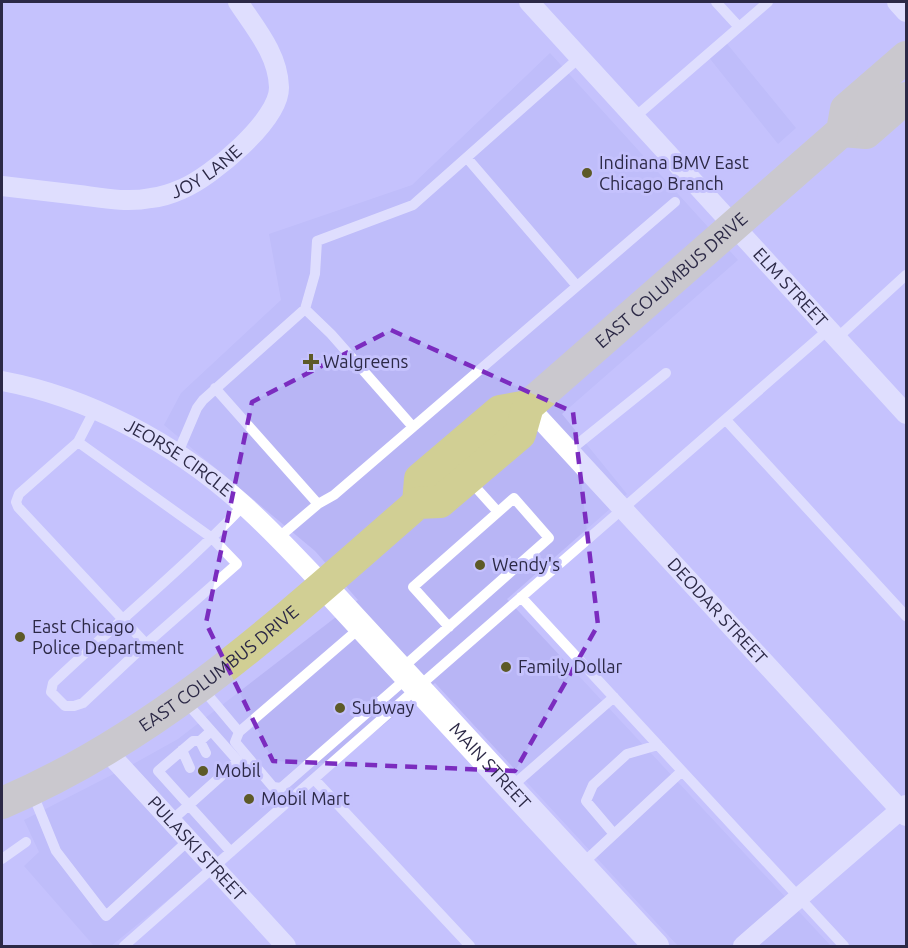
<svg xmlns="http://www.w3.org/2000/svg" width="908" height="948" font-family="Ubuntu,sans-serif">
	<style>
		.built { fill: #b8b5f5 }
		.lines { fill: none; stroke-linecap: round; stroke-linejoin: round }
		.service { stroke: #fff; stroke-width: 10 }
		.minor { stroke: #fff; stroke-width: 20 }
		.tertiary { stroke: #fff; stroke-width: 26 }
		.primary { stroke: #d1cf94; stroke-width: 32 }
		.marked { fill: none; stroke: #7b2cbf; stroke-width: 4.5; stroke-dasharray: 12 8; stroke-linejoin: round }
		.poi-dot { fill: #5d5a27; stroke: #c5c2fd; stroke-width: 2 }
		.labels { text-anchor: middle; stroke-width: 6; stroke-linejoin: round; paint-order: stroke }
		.poi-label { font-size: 18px; fill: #2c2946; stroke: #c5c2fd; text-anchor: start }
		.street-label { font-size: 18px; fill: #2c2946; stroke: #c5c2fd }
	</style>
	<rect width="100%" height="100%" fill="#c5c2fd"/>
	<path class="built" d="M724,40l72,88 -18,16 -71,-89z
		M550,53l188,207 -176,154 65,80 -120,105 324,347h-153l-243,-263 -324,263h-17l-70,-80 15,-14 -15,-32 111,-57 43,-24 180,-139 -43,-49 -151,-126 17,-32 100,-93 -12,-66 143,-49z"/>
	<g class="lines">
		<path class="service" d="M716,2l23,25
			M635,117l133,-115
			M467,158l110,128
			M305,309l26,25 82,93
			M836,339l70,-64
			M215,388l103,116 -40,34
			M94,411l-16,31 -59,52 -3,8 2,5 128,137 -63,59 -9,3h-9l-14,-14 2,-9c63,-60 131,-115 191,-178
			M726,420l180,196
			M78,442l134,96 25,26 -91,80
			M569,451l97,-78
			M177,455l20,-47 6,-8 102,-91 10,-35 2,-33 96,-36 167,-148
			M470,481l28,31
			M318,504l16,-9 341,-293
			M521,597l323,349
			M361,627l-122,105 -4,10 38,45 8,1 127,-111
			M401,669l148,-131 -35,-40 -101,89 36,40
			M202,688l37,44
			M211,731l-11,10h-7l-35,30 73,81
			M200,741l6,12
			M182,750l8,18
			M314,779l156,167
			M510,788l104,-91
			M32,792l24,59 50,65 83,-76
			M171,821l67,-60 -54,-61
			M614,834l-28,-33 7,-16 34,-31 31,-9
			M2,859l24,-17
			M581,865l101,-94
			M124,946l293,-258 411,-358"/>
		<g class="minor">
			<path id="s1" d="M529,2l377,412"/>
			<path d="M897,2l9,10"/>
			<path id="s2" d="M2,186c25,3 51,6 77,9 23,3 48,8 72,3 10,-1 22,-5 31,-9 29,-12 98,-69 97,-102 -1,-33 -24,-59 -41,-85"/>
			<path id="s3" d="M2,381c86,16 172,62 237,120 30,26 57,56 84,84"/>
			<path id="s4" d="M528,406l378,410"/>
			<path id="s5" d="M106,750l180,196"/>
			<path d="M743,946l163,-141"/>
		</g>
		<path class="tertiary" id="s6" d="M323,585l333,361"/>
		<g class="primary">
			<path d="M842,131l24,2 40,-35"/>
			<path d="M418,503l2,-24 80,-68 28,-5"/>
			<path id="s7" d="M2,803c160,-68 286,-187 416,-300l22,-1 80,-68 8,-28 314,-275 4,-22 60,-52"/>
		</g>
	</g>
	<path d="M0 0H908V948H0ZM391,330l182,82 25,213 -83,146 -242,-10 -67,-138 46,-221z" fill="#c5c2fd" fill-opacity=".55" fill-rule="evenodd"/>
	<path class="marked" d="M391,330l182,82 25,213 -83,146 -242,-10 -67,-138 46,-221z"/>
	<g class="poi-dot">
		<circle cx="587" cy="173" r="6"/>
		<path d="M308 353h6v6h6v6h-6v6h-6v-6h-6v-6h6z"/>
		<circle cx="480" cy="565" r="6"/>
		<circle cx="20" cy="637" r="6"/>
		<circle cx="506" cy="667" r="6"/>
		<circle cx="340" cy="708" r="6"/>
		<circle cx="203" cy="771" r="6"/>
		<circle cx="249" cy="799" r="6"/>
	</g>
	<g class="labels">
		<g class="poi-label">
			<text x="599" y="169">Indinana BMV East<tspan x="599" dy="21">Chicago Branch</tspan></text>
			<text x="323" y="368">Walgreens</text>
			<text x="492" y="571">Wendy's</text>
			<text x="32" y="633">East Chicago<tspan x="32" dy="21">Police Department</tspan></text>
			<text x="518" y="673">Family Dollar</text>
			<text x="352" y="714">Subway</text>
			<text x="215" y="777">Mobil</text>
			<text x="261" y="805">Mobil Mart</text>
		</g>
		<g class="street-label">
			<text dy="6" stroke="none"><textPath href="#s2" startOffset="212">JOY LANE</textPath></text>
			<text dy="6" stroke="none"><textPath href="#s7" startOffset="862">EAST COLUMBUS DRIVE</textPath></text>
			<text dy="6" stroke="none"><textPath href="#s1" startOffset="387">ELM STREET</textPath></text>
			<text dy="6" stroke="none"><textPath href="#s3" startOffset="194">JEORSE CIRCLE</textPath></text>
			<text dy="6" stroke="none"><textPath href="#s4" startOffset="279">DEODAR STREET</textPath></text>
			<text dy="6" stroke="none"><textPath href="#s7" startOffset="256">EAST COLUMBUS DRIVE</textPath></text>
			<text dy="6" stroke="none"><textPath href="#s6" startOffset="246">MAIN STREET</textPath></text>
			<text dy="6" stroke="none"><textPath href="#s5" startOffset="134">PULASKI STREET</textPath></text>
		</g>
	</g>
	<rect width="908" height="948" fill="none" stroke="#2c2946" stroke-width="6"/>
</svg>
